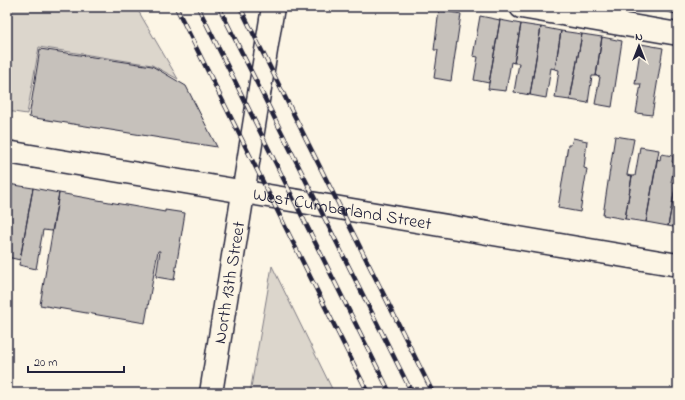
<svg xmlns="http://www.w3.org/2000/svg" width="685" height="400" font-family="'Indie Flower',sans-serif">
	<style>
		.green { fill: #dcd6cc; stroke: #7f7c84 }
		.building { fill: #c6c1bb; stroke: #22223b }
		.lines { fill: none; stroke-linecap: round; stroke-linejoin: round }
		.minor-casing { stroke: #22223b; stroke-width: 25 }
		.minor { stroke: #fcf5e5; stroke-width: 22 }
		.rail-casing { stroke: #22223b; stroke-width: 4.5 }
		.rail { stroke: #fcf5e5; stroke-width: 3; stroke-dasharray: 9; stroke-linecap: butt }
		.labels { text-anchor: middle; stroke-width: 3; stroke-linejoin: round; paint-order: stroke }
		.street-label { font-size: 18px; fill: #22223b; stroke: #fcf5e5 }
	</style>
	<rect width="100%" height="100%" fill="#fcf5e5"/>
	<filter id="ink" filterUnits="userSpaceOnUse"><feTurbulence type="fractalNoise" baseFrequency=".025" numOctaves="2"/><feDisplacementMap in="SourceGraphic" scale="8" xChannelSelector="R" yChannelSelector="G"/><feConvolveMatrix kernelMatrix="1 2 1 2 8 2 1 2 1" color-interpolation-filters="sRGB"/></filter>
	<g filter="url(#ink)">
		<path class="green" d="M7,7h129l42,72 -26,-14 -113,-18 -12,67 -20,-3z
			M272,266l62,127h-84z"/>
		<path class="building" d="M661,7h8l-1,5 -6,-1z
			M669,7h9v3l-3,-1v5l-7,-2z
			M439,10l22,4 -10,67 -17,-3 4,-28h-4z
			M480,16l20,4 -11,63 -15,-3 4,-23 -5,-1z
			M500,20l21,4 -7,39 -3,-1 -5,29 -18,-2z
			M521,24l20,3 -11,68 -16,-3 5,-29h-5z
			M541,27l20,4 -6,38 -4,-1 -5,30 -16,-3z
			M561,31l21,3 -12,66 -15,-2 4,-28 -4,-1z
			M582,34l20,3 -6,39h-4l-4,27 -18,-3z
			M602,37l20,4 -10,66 -17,-3 5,-27 -4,-1z
			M641,44l22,4 -11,67 -16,-2 5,-29h-6z
			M40,49l112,17 34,20 31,61 -188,-30z
			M678,72v19l-3,-1z
			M678,102v17h-3z
			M615,136l19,3 -7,36 5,1 -7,43 -22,-4z
			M573,138l14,3 -3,27 3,1 -7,43 -22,-4 10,-63h3z
			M640,147l19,3 -13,72 -21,-3 7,-43h3z
			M661,154l12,2 -1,6 3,1 -4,19 5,1 -8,43 -22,-4 11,-63 3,1z
			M676,183l2,1v44l-10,-2z
			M8,184l25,4 -13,72 -13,-3 2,-33h-2z
			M33,188l26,5 -7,38 -9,-1 -7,39 -17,-4z
			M59,193l106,19v-2l20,3 -11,67 -18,-3 4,-26h-2l-13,72 -105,-18z"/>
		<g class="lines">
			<g class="minor-casing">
				<g id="minor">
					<path d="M521,7l157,27"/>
					<path id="s1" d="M7,152l671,113"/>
					<path id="s2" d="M211,393l62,-386"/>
				</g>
			</g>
			<use href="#minor" class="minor"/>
			<g class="rail-casing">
				<path id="rail" d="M176,7l192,386
					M198,7l192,386
					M219,7l193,386
					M240,7l193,386"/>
			</g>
			<use href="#rail" class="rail"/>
		</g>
	</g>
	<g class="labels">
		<g class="street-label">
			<text dy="6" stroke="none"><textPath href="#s1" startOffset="340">West Cumberland Street</textPath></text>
			<text dy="6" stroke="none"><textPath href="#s2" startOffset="112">North 13th Street</textPath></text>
		</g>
	</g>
	<rect width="685" height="400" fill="none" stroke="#fcf5e5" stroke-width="24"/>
	<rect x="12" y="12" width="661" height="376" fill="none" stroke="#22223b" stroke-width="1.5" filter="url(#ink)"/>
	<g transform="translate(639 46)" stroke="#fcf5e5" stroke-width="3" paint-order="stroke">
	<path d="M0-3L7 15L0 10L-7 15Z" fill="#22223b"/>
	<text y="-6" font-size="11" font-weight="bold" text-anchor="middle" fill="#22223b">N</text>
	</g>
	<path d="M28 366v6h96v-6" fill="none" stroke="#22223b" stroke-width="2"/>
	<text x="34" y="366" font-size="12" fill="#22223b" stroke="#fcf5e5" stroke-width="3" paint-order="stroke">20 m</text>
</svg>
